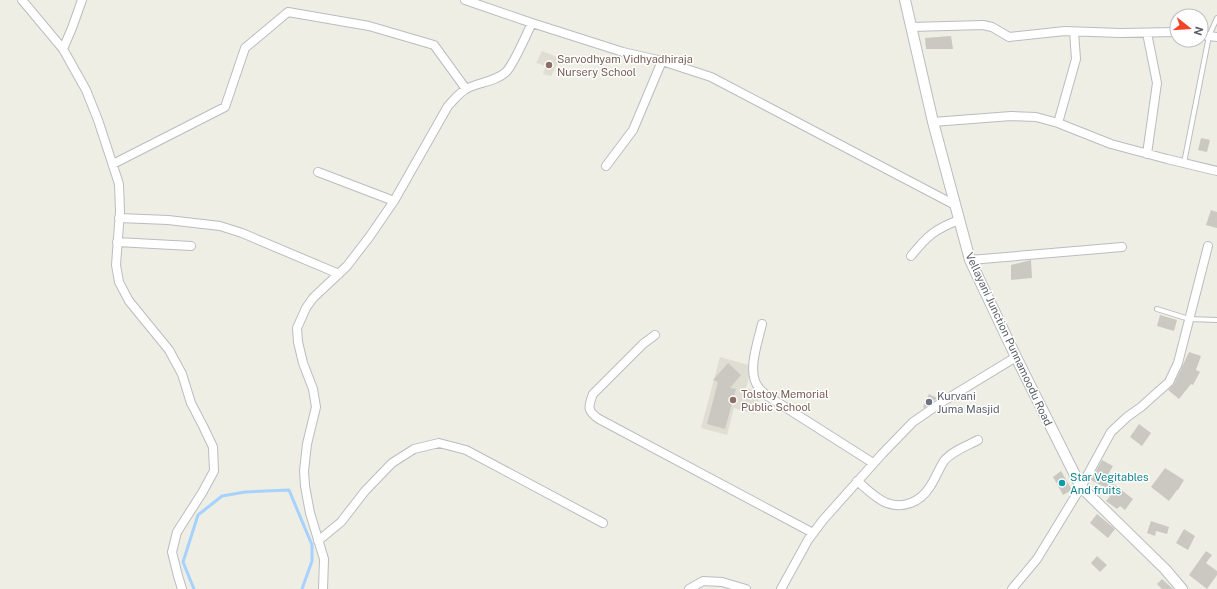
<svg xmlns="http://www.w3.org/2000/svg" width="1217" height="589" font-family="'Public Sans',sans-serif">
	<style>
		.education { fill: #e0ddd3 }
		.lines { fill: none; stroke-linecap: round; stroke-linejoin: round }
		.stream { stroke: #a5d2ff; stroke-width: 3 }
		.building { fill: #cac8c1 }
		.service-casing { stroke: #b9bcc1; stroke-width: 6 }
		.minor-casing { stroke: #b9bcc1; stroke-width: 10 }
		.tertiary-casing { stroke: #b9bcc1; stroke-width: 12 }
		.service { stroke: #fff; stroke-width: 4 }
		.minor { stroke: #fff; stroke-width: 8 }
		.tertiary { stroke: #fff; stroke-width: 10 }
		.education-dot { fill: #8d6e63; stroke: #fff; stroke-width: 1.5 }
		.worship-dot { fill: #6b7280; stroke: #fff; stroke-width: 1.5 }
		.culture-dot { fill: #0f9aa8; stroke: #fff; stroke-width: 1.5 }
		.labels { text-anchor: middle; stroke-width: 3; stroke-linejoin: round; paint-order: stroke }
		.education-label { font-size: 11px; fill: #785e54; stroke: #fff; text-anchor: start }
		.street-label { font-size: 11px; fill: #5c6066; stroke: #fff }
		.worship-label { font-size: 11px; fill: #5b616d; stroke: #fff; text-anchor: start }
		.culture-label { font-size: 11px; fill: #0d838f; stroke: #fff; text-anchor: start }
	</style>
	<rect width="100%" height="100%" fill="#efeee4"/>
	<path class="education" d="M542,51l18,7 -9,18 -8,-2 3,-8 -10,-3z
		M720,357l32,9 -6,22 15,4 -6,22 -21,-6 -7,27 -26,-7z"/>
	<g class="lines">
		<path class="stream" d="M194,589l-11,-27 15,-47 24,-19 23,-4 44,-2 23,55v16l-10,28"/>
	</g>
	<path class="building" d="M951,36l2,13h-27l-1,-11z
		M1201,138l9,2 -3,12 -9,-2z
		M1211,210l6,2v16l-11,-3z
		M1031,260l1,18 -21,2v-15z
		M1160,315l17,5 -3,11 -17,-5z
		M1189,352l12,4 -5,14 4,2 -7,13 -2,-1 -12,15 -11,-9 6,-6z
		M728,363l13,12 -11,13 6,1 -11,40 -18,-5 11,-42 -5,-2z
		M929,394l8,4 -2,2 -11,8 -1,-1z
		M1139,424l12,9 -9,13 -12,-9z
		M1102,460l11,6 -7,12 27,21 -8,11 -5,-4 -3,3 -11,-8 4,-5 -6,-5 2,-3 -15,-8z
		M1165,468l19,12 -6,10h-1l-8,11 -18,-14z
		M1061,471l11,19 -9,5 -10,-18z
		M1097,514l18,15 -7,9 -18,-15z
		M1151,521l18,6 -2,7 -11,-3 -1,5 -8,-3z
		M1184,529l11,7 -7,14 -12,-7z
		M1206,551l6,4 -6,8 11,8v4l-10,14 -18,-14z
		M1097,556l10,9 -7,7 -9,-9z
		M1162,579l11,10h-11l-5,-5z"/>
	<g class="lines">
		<g class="service-casing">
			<path id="service" d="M1184,163l25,-127 8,-18
				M1157,309l32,10 28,1"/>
		</g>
		<g class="minor-casing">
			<path id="minor" d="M22,0l41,49
				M82,0l-10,28 -9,21 23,41 12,30 21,64 1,27 -4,54 3,17 10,19 40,49 13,24 9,29 12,23 10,21 1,24 -12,22 -25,39 -5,20 6,24 4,13
				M465,0l67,23 91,29 39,9 49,16 244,128
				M911,27l72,-2 9,2 17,10 56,-6 55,2 57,-1
				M1201,35l16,2
				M933,122l78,-6 25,1 22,6 53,21 56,15 50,12
				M1058,123l18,-64 -2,-27
				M1147,154l10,-71 -10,-50
				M113,164l112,-57 20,-59 43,-36 81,14 65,19 32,44
				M606,166l27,-36 29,-69
				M318,172l76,29
				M119,218l49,2 52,6 22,7 97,41
				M117,242l74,4
				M911,256c16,-20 24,-27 48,-36
				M970,260l152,-13
				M762,324c-4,18 -16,49 -3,64 2,3 5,5 7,7l107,68
				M655,335l-12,9 -50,50c-5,13 -6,17 6,25l214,114
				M857,481c9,7 19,18 30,22 16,6 33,-1 42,-15 6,-8 9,-18 15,-27 8,-10 23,-15 34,-21
				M318,541l23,-19 24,-31 27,-28 22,-14 25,-6 27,7 137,73
				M323,589l1,-30 -14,-46 -5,-27 -1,-15 3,-27 9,-37 -3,-18 -10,-26 -5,-21 -1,-14 9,-20 7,-10 34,-32 23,-30 24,-35 54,-95c6,-6 11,-13 18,-17 13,-7 29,-7 40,-17 8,-8 20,-37 26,-49
				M689,589l14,-8 19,1 24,7
				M781,589l27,-49 15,-20 59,-66 31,-32 29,-20 74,-45
				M1012,589l25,-30 44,-72 30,-55 16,-15 14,-10 28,-25 9,-19 30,-117"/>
		</g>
		<g class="tertiary-casing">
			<path id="tertiary" d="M905,0l28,122 37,138 46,97 65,130 84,82 17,20"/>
		</g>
		<use href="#service" class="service"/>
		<use href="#minor" class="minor"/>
		<use href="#tertiary" class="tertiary"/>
	</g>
	<g class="education-dot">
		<circle cx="549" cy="65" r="4"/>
		<circle cx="733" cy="400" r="4"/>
	</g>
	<circle class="worship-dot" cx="929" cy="402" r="4"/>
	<circle class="culture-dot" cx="1062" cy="483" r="4"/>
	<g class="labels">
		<g class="education-label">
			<text x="557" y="63">Sarvodhyam Vidhyadhiraja<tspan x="557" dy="13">Nursery School</tspan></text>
			<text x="741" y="398">Tolstoy Memorial<tspan x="741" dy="13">Public School</tspan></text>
		</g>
		<g class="street-label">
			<text transform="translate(1009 339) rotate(65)" y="4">Vellayani Junction Punnamoodu Road</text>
		</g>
		<g class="worship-label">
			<text x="937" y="400">Kurvani<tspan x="937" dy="13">Juma Masjid</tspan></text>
		</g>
		<g class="culture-label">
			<text x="1070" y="481">Star Vegitables<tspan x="1070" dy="13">And fruits</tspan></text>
		</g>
	</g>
	<g transform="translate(1189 28) rotate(107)"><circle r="19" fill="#ffffff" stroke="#bebfc2"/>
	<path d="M0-3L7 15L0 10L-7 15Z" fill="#f24427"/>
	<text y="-6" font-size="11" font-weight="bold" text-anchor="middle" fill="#5c6066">N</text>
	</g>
</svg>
